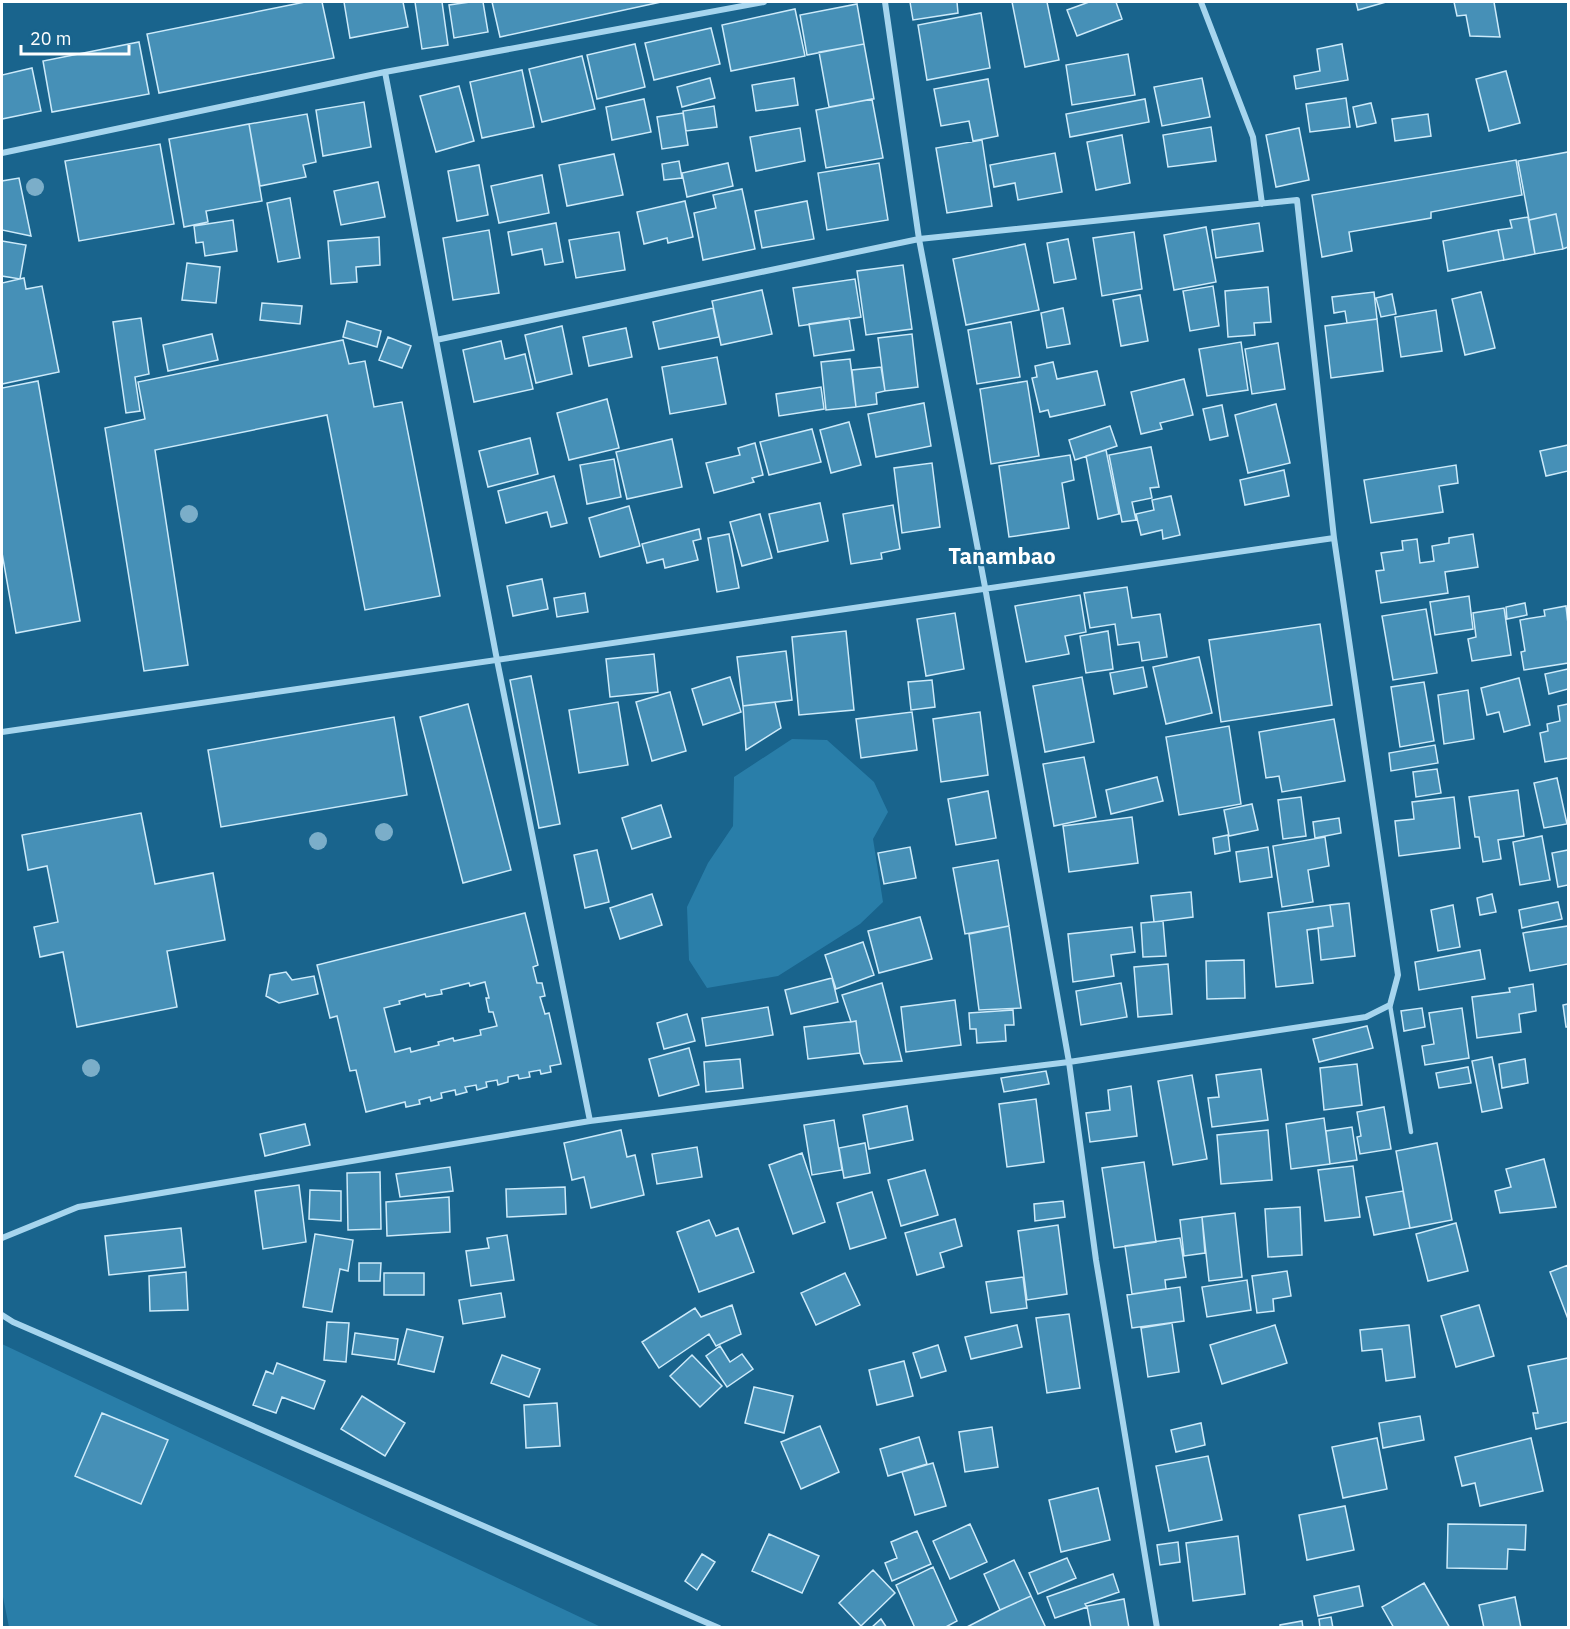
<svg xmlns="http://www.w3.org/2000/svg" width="1570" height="1629" font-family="'IBM Plex Sans',sans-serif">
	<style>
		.green { fill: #297ea9 }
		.building { fill: #4690b7; stroke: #cceafa; stroke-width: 1.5; fill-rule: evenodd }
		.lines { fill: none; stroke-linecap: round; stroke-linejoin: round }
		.service { stroke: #a6d5ee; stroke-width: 4.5 }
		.minor { stroke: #a6d5ee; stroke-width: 6 }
		.tree { fill: #7baec9 }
		.labels { text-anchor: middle; stroke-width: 4.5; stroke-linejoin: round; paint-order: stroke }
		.neighbourhood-label { font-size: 22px; font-weight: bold; fill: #fff; stroke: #19648d }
	</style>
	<rect width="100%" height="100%" fill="#19648d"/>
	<path class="green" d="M792,739l35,1 47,42 14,30 -15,27 10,63 -23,22 -82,52 -71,12 -18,-28 -2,-53 21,-44 25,-37 1,-49z
		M2,1344l599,283h-592l-7,-35z"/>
	<path class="building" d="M305,2h17l12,56 -175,35 -12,-59z
		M344,2h59l5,25 -58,11z
		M415,2h27l6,43 -26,4z
		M470,2h13l5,30 -34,6 -5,-33z
		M492,2h169l-161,35z
		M910,2h47l1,11 -45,7z
		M1012,2h35l12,58 -34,7z
		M1089,2h27l6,17 -45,17 -10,-26z
		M1356,2h30l-28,8z
		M1454,2h40l6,35 -30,-1 -4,-21 -9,1z
		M857,4l7,40 -57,11 -7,-40z
		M795,9l10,47 -74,15 -9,-46z
		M981,13l9,55 -63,12 -9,-55z
		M711,28l9,36 -66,16 -9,-37z
		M139,42l10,52 -97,18 -9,-51z
		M635,44l10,43 -48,12 -10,-44z
		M864,44l10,55 -45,8 -10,-55z
		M1342,44l6,36 -52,9 -2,-13 26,-5 -3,-22z
		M1128,54l7,41 -63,10 -6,-40z
		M582,56l13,53 -53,13 -13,-53z
		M32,68l9,43 -39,8v-44z
		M522,70l12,57 -52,11 -12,-56z
		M1506,71l14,52 -31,8 -13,-52z
		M710,78l5,20 -33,9 -5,-20z
		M794,78l4,27 -42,6 -4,-26z
		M1202,78l8,39 -48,9 -8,-39z
		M988,79l10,57 -25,5 -4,-20 -28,5 -7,-37z
		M459,86l15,55 -38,11 -16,-56z
		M1346,98l4,29 -40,5 -4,-28z
		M644,99l7,33 -39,8 -6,-33z
		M872,99l11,59 -57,10 -10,-58z
		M1145,99l4,23 -79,15 -4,-23z
		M364,102l7,45 -48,9 -7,-46z
		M1371,103l5,20 -19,4 -4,-20z
		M714,106l3,21 -31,4 -3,-20z
		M683,113l5,32 -26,4 -5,-32z
		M307,114l9,48 -13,3 3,12 -46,9 -11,-62z
		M1428,114l3,22 -36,5 -3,-22z
		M249,124l13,77 -56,10 2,11 -24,5 -15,-88z
		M1211,127l5,34 -48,6 -5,-32z
		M800,128l5,33 -49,10 -6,-34z
		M1299,128l10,52 -33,7 -10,-52z
		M1122,135l8,48 -34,7 -9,-48z
		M982,140l10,66 -45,7 -11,-65z
		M160,144l14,80 -95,17 -14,-80z
		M1568,152v95l-5,2 -7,-35 -27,6 -11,-59z
		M1055,153l7,39 -44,8 -3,-17 -21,4 -4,-22z
		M614,154l9,41 -56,11 -8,-41z
		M1516,160l6,35 -91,17v6l-82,14 3,19 -30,6 -10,-62z
		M679,161l3,17 -18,2 -2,-16z
		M728,163l5,23 -46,11 -5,-24z
		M879,163l9,57 -61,10 -9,-57z
		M479,165l9,50 -31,6 -9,-50z
		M542,175l7,38 -50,10 -8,-37z
		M19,178l12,58 -29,-6v-49z
		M378,182l7,35 -44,8 -7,-34z
		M742,189l13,60 -52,11 -9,-47 22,-5 -3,-13z
		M290,198l10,60 -22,4 -11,-59z
		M685,201l8,36 -25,6 -1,-5 -23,6 -7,-32z
		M807,201l7,38 -52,9 -7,-37z
		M1556,214l7,35 -28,5 -6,-34z
		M1528,217l7,37 -31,6 -6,-30 14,-2 -2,-8z
		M233,220l4,31 -32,5 -2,-14 -7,1 -2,-17z
		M556,223l7,39 -18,3 -3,-16 -30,6 -4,-23z
		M1259,223l4,28 -47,7 -4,-28z
		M1206,227l10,55 -42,8 -10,-55z
		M489,230l10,63 -46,7 -10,-62z
		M1498,230l6,30 -56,11 -5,-30z
		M619,232l6,38 -49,8 -7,-38z
		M1134,232l8,57 -40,7 -9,-58z
		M379,237l1,28 -24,2 1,15 -26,2 -3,-43z
		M1068,239l8,40 -22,4 -7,-40z
		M2,241l24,4 -6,34 -18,-3z
		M1025,244l14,66 -73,15 -13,-66z
		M187,263l33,4 -4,36 -34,-3z
		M903,265l9,64 -46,6 -9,-64z
		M24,278l2,11 16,-3 17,86 -57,12v-101z
		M855,279l6,38 -62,9 -6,-38z
		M1213,286l6,40 -29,5 -7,-40z
		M1268,287l3,35 -17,1 1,12 -27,2 -3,-46z
		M762,290l10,44 -51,11 -9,-44z
		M1374,292l3,27 -30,4 -2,-12 -11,2 -2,-16z
		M1481,292l14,56 -30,7 -13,-56z
		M1392,294l4,20 -15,3 -5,-19z
		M1140,295l8,46 -27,5 -8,-46z
		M262,303l40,3 -2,18 -40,-4z
		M713,308l6,29 -60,12 -6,-27z
		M1063,308l7,36 -23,4 -6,-35z
		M1436,310l6,41 -41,6 -6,-40z
		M141,318l8,56 -14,3 5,34 -14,2 -13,-91z
		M849,318l5,32 -40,6 -5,-32z
		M1377,319l6,52 -52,7 -6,-52z
		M347,321l34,10 -4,16 -34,-10z
		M1011,322l9,55 -43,7 -9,-54z
		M562,326l10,48 -36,9 -11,-48z
		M626,328l6,29 -43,9 -6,-29z
		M212,334l6,26 -50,11 -5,-26z
		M912,334l6,53 -33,4 -7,-53z
		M388,337l23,9 -9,22 -23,-8z
		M343,340l6,24 16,-3 9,46 28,-5 38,194 -75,14 -38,-195 -172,35 33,215 -44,6 -39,-243 40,-9 -7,-37z
		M501,341l4,18 20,-5 8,35 -59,13 -11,-52z
		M1241,342l7,48 -41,6 -8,-47z
		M1278,343l7,46 -33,5 -7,-45z
		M717,357l9,47 -56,10 -8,-47z
		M850,359l6,48 -30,3 -5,-48z
		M1053,362l4,17 40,-8 8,34 -55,12 -2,-7 -8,2 -8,-34 5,-1 -2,-11z
		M881,367l4,24 -9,2 1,11 -21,3 -4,-37z
		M1184,379l9,36 -33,8 2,6 -21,5 -10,-42z
		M38,381l42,240 -64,12 -14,-80v-165z
		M1027,381l12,75 -48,8 -11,-75z
		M821,387l3,22 -45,7 -3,-22z
		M607,399l12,49 -50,12 -12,-47z
		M924,403l7,43 -55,11 -8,-43z
		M1276,404l14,59 -42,10 -13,-58z
		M1222,405l6,31 -18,4 -7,-31z
		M849,422l12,43 -30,8 -11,-43z
		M1110,426l7,20 -42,14 -6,-20z
		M812,429l9,33 -52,13 -9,-33z
		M530,438l8,36 -50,13 -9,-36z
		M672,439l10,48 -55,12 -11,-47z
		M755,443l8,32 -11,3 2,4 -40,11 -8,-30 34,-8 -2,-7z
		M1568,445v26l-22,5 -6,-25z
		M1151,447l8,40 -9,1 2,10 -20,4 4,18 -14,2 -13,-67z
		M1106,450l13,64 -21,5 -12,-63z
		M1070,455l4,25 -12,3 7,45 -60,9 -10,-71z
		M614,459l7,38 -34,7 -7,-39z
		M932,463l8,64 -38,6 -8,-65z
		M1456,465l2,18 -19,3 4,26 -72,11 -7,-43z
		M1284,470l5,26 -44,9 -5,-25z
		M554,476l13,47 -16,4 -4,-15 -41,11 -8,-32z
		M1171,496l9,39 -17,4 -1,-9 -21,5 -5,-21 18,-4 -2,-10z
		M820,503l8,38 -50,11 -9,-38z
		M893,505l7,44 -19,4 1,6 -31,5 -8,-50z
		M629,506l11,40 -40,11 -11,-39z
		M760,514l12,44 -30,8 -12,-44z
		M699,529l2,10 -8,2 5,19 -33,8 -2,-9 -16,4 -5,-19z
		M729,534l10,54 -22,4 -9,-54z
		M1473,534l5,33 -33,5 3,21 -67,10 -5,-32 8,-1 -3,-17 22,-3 -1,-9 15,-2 3,24 14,-2 -2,-15 17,-3v-5z
		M542,579l6,30 -35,7 -6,-30z
		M1127,587l5,31 28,-4 7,43 -25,4 -3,-19 -21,3 -3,-21 -25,4 -6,-35z
		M585,593l3,19 -31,5 -3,-19z
		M1080,595l6,37 -21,4 4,18 -43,8 -11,-56z
		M1469,596l4,33 -38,6 -5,-33z
		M1525,603l2,12 -20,4 -1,-12z
		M1566,606l2,18v39l-44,7 -3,-18 4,-1 -5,-31 25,-4 -1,-6z
		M1504,608l7,47 -39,6 -4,-22 8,-2 -3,-24z
		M1426,609l11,64 -44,7 -11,-64z
		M955,613l9,56 -38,7 -9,-57z
		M1320,624l12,81 -111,17 -12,-82z
		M846,631l8,79 -55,5 -7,-78z
		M1108,631l5,38 -27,4 -6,-37z
		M786,651l6,49 -49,6 -6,-49z
		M654,654l4,38 -48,5 -4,-38z
		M1199,657l13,56 -46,11 -13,-57z
		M1143,667l4,20 -33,7 -4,-21z
		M1568,669v20l-19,5 -4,-20z
		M531,676l29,148 -21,4 -29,-148z
		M730,677l11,35 -38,13 -11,-36z
		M1082,677l12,65 -49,10 -12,-66z
		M1519,678l11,47 -26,7 -5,-20 -12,3 -6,-27z
		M932,680l3,27 -24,3 -3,-28z
		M1424,682l10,59 -34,6 -9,-60z
		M1468,690l6,49 -30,5 -6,-49z
		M670,692l16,59 -34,10 -16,-59z
		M618,702l10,63 -49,8 -10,-63z
		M775,702l6,26 -35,22 -3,-44z
		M468,704l43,166 -48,13 -43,-166z
		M1568,704v54l-23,4 -5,-29 8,-2 -1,-7 13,-3 -2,-15z
		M912,712l5,38 -56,8 -5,-39z
		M980,712l8,63 -47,7 -8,-63z
		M394,717l13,78 -186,32 -13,-77z
		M1334,719l11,62 -63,11 -3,-16 -13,2 -7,-46z
		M1229,726l12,78 -62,11 -13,-78z
		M1435,745l3,18 -47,8 -2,-18z
		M1084,757l12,60 -42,9 -11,-62z
		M1437,769l4,24 -25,4 -3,-25z
		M1157,777l6,24 -52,13 -5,-24z
		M1557,778l10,46 -23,4 -10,-45z
		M1518,790l6,46 -26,4 3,19 -18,3 -4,-25h-4l-6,-40z
		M988,791l8,47 -40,7 -8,-46z
		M1301,797l5,39 -23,3 -5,-39z
		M1454,797l6,51 -61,8 -4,-35 19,-2 -2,-17z
		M1252,804l6,26 -29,6 -5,-26z
		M661,805l10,32 -39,12 -10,-31z
		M141,813l14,71 58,-11 12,67 -58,11 10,56 -100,20 -14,-75 -23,5 -6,-30 24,-5 -11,-56 -19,4 -6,-35z
		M1132,817l6,46 -69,9 -6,-46z
		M1339,818l2,15 -26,5 -2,-16z
		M1228,835l2,16 -15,3 -2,-16z
		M1542,836l8,44 -30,5 -7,-43z
		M1325,837l4,29 -21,4 5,32 -31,5 -9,-61z
		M910,847l6,31 -32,6 -6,-31z
		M1268,847l4,30 -32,5 -4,-30z
		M597,850l12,52 -24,6 -11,-53z
		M1568,850v35l-10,2 -6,-34z
		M998,860l11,66 -44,8 -12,-66z
		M1191,892l2,25 -39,5 -3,-26z
		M652,894l10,31 -42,14 -10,-31z
		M1492,894l4,18 -16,3 -3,-17z
		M1558,902l4,17 -40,9 -3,-18z
		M1349,903l6,53 -34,4 -3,-32 15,-2 -3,-21z
		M1330,905l3,21 -26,4 6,53 -37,4 -8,-74z
		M1453,905l7,42 -22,4 -7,-41z
		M525,913l13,52 -5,2 4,16h5l3,13 -5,1 5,17 4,-1 12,51 -11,2 1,6 -10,2 -1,-4 -11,2 1,5 -11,2 -1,-4 -10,2v5l-10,3 -1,-5 -11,2 1,5 -10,3 -1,-5 -11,2 2,5 -11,3 -1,-5 -14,3 1,5 -11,3 -1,-4 -11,3 1,4 -14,3 -1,-5 -39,10 -10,-42 -6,1 -13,-55 -7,2 -13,-53zM485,982l4,16h-3l3,14h4l4,14 -17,4 1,5 -27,6 -1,-3 -15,4 1,3 -28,7 -1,-4 -15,4 -11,-44 16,-4 -1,-3 26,-7 1,3 16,-3 -1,-4 28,-7 1,3z
		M920,917l12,42 -53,14 -11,-42z
		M1163,921l3,35 -23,1 -2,-34z
		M1009,926l12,82 -42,2 -10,-76z
		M1568,926v38l-38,7 -7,-38z
		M1132,927l3,25 -24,3 3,21 -41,6 -5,-48z
		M863,942l11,33 -38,14 -11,-34z
		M1480,950l5,29 -66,11 -4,-28z
		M1244,960l1,38 -38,1 -1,-38z
		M1168,964l4,50 -34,3 -4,-50z
		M286,972l6,8 22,-4 4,18 -39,9 -13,-7 4,-21z
		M832,978l6,24 -47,12 -6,-24z
		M882,983l20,78 -38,3 -4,-11 -4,-32 -5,1 -9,-27z
		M1121,983l6,34 -46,8 -5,-34z
		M1533,984l3,27 -17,3 2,18 -44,6 -5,-41 38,-5 -1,-4z
		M955,1000l6,45 -55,7 -5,-45z
		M1568,1004v23h-2l-3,-22z
		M768,1007l5,28 -67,11 -4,-28z
		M1422,1008l3,19 -21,4 -3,-20z
		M1462,1008l7,50 -44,7 -3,-19 12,-2 -5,-31z
		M1013,1010l1,15h-9l1,16 -29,2 -1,-14h-6l-1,-16z
		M687,1014l8,27 -31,8 -7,-26z
		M856,1021l4,32 -52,6 -4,-32z
		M1367,1026l6,22 -54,14 -6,-23z
		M689,1048l10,37 -40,11 -10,-37z
		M1492,1057l10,51 -20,4 -10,-51z
		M740,1059l3,29 -37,4 -2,-30z
		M1525,1059l3,24 -26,5 -3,-24z
		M1357,1064l5,41 -38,5 -4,-42z
		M1468,1067l3,16 -32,5 -3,-15z
		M1261,1069l7,51 -56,7 -4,-29 11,-1 -3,-22z
		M1046,1071l3,13 -45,8 -3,-14z
		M1192,1075l15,84 -34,6 -15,-84z
		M1131,1086l6,50 -47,6 -4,-29 24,-3 -2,-20z
		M1036,1099l8,63 -37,5 -8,-63z
		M907,1106l6,34 -44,9 -6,-34z
		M1384,1107l7,42 -31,5 -3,-17 4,-1 -4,-24z
		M1324,1118l6,46 -39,5 -5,-45z
		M834,1120l8,50 -30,5 -8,-50z
		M305,1124l5,21 -45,11 -5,-22z
		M1352,1127l5,33 -27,4 -4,-33z
		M621,1130l6,27 8,-2 9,40 -53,13 -7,-31 -12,3 -8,-37z
		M1268,1130l4,50 -51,4 -4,-49z
		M865,1143l5,30 -26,5 -5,-30z
		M1437,1143l15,77 -42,8 -14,-77z
		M697,1147l5,30 -45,7 -5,-30z
		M802,1153l23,69 -32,12 -24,-69z
		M1544,1159l12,48 -56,6 -5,-22 16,-4 -5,-18z
		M1144,1162l12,80 -42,6 -12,-80z
		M1353,1166l7,51 -35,4 -7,-51z
		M450,1167l3,24 -53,6 -4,-23z
		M925,1170l13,45 -37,11 -13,-46z
		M380,1172l1,57 -33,1 -1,-57z
		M299,1185l7,57 -43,7 -8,-58z
		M565,1187l1,27 -59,3 -1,-28z
		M310,1190l31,1v30l-32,-2z
		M1403,1191l7,37 -36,7 -8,-38z
		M872,1192l14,46 -36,11 -13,-46z
		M449,1197l1,35 -63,4 -1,-34z
		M1063,1201l2,16 -30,4 -1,-17z
		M1300,1207l2,48 -34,2 -3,-48z
		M1235,1213l7,64 -33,4 -7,-64z
		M1202,1217l3,36 -21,3 -4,-36z
		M955,1219l7,27 -22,7 4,14 -27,8 -12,-42z
		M709,1220l7,16 22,-8 16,44 -55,20 -22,-60z
		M1456,1223l12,48 -40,10 -12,-47z
		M1058,1225l9,69 -40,6 -9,-69z
		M181,1228l4,39 -76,8 -4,-39z
		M315,1234l38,6 -5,31 -8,-2 -8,43 -29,-5z
		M507,1235l7,45 -43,6 -5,-35 23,-3 -2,-10z
		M1180,1238l6,39 -21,3 1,9 -34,5 -7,-48z
		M359,1263h22l-1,18h-21z
		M1568,1265v54l-18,-47z
		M1287,1271l4,25 -18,3 1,12 -17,2 -5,-37z
		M186,1272l2,38 -38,1 -1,-35z
		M384,1273h40v22h-40z
		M845,1273l15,32 -44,20 -15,-32z
		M1023,1277l4,31 -36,5 -5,-31z
		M1247,1280l4,30 -44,7 -5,-30z
		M1180,1287l4,34 -52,7 -5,-33z
		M501,1293l4,24 -42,7 -4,-24z
		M732,1305l9,29 -25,12 -7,-12 -50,34 -17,-26 53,-34 6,9z
		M1479,1305l15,51 -38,11 -15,-51z
		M1069,1314l11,74 -33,5 -11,-75z
		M327,1322l22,1 -3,39 -22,-2z
		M1172,1323l7,49 -31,5 -7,-49z
		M1017,1325l5,22 -51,12 -6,-22z
		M1275,1325l12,38 -65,21 -12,-39z
		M1409,1325l6,52 -29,4 -4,-32 -20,2 -2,-21z
		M407,1329l36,8 -9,35 -36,-8z
		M355,1333l43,6 -3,21 -43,-6z
		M938,1345l8,26 -25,7 -8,-25z
		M720,1346l10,16 12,-8 11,15 -26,18 -21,-31z
		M502,1355l38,14 -11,28 -38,-14z
		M692,1355l30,31 -22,21 -30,-31z
		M1568,1358v64l-32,7 -3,-16h5l-10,-47z
		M904,1361l9,35 -36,9 -8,-35z
		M277,1363l48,18 -11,28 -32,-12 -6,16 -23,-8 13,-34 7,3z
		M754,1387l39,9 -9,37 -39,-10z
		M362,1396l43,27 -20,33 -44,-27z
		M557,1403l3,43 -34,2 -2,-43z
		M102,1413l66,27 -27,64 -66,-28z
		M1420,1416l4,24 -41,8 -4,-25z
		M1201,1423l4,22 -29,7 -5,-22z
		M820,1426l19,46 -38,17 -20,-47z
		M992,1427l6,40 -33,5 -6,-40z
		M919,1437l8,27 -39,12 -8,-27z
		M1377,1438l10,51 -44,9 -11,-51z
		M1531,1438l12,53 -63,15 -5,-23 -13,3 -7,-29z
		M1208,1456l14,64 -53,11 -13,-65z
		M933,1463l13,43 -31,9 -13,-43z
		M1098,1488l12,52 -49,12 -12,-52z
		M1345,1506l9,44 -47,10 -8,-45z
		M970,1524l17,38 -37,17 -17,-38z
		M1448,1524l78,1 -1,25 -17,-1 -1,20 -60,-1z
		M917,1531l14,33 -39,17 -7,-18 12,-5 -6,-16z
		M769,1534l50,22 -17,37 -50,-22z
		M1238,1536l7,58 -52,7 -7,-58z
		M1178,1542l2,20 -20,3 -3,-20z
		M702,1554l13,8 -18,28 -12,-9z
		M1067,1558l9,20 -38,16 -9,-21z
		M1014,1560l17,36 -31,14 -16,-36z
		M933,1567l24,54 -13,7h-29l-19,-43z
		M873,1570l22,23 -34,33 -22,-23z
		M1113,1574l6,18 -34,12 2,3 -32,11 -8,-21z
		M1424,1583l26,45h-56l-12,-21z
		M1359,1586l4,20 -45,10 -4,-20z
		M1031,1596l15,32h-81l35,-18z
		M1515,1597l6,31h-37l-5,-23z
		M1124,1599l5,29h-38l-4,-22z
		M1331,1617l2,11h-13l-1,-9z
		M881,1619l6,9h-16z
		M1302,1621l1,7h-23v-3z"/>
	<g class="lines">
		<path class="service" d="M1390,1005l21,127"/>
		<path class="minor" d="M885,2l34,237 66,348 84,475 27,198 61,368
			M1201,2l52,135 9,67
			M385,72l112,588 93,461
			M2,153l383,-81 379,-70
			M2,732l1332,-194
			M2,1238l76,-31 512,-86 479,-59 297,-45 24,-12 8,-30 -64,-437 -37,-338 -378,39 -483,101
			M2,1315l11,7 706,306"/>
	</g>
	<g class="tree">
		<circle cx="35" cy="187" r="9"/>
		<circle cx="189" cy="514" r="9"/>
		<circle cx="384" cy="832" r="9"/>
		<circle cx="318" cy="841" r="9"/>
		<circle cx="91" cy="1068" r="9"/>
	</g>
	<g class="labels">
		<g class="neighbourhood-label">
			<text x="1002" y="564">Tanambao</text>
		</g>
	</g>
	<rect width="1570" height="1629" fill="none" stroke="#ffffff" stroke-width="6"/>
	<path d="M21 45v9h108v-9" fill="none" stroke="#ffffff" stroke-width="3"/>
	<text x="30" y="45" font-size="18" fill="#ffffff" stroke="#19648d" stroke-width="4.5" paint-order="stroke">20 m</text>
</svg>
